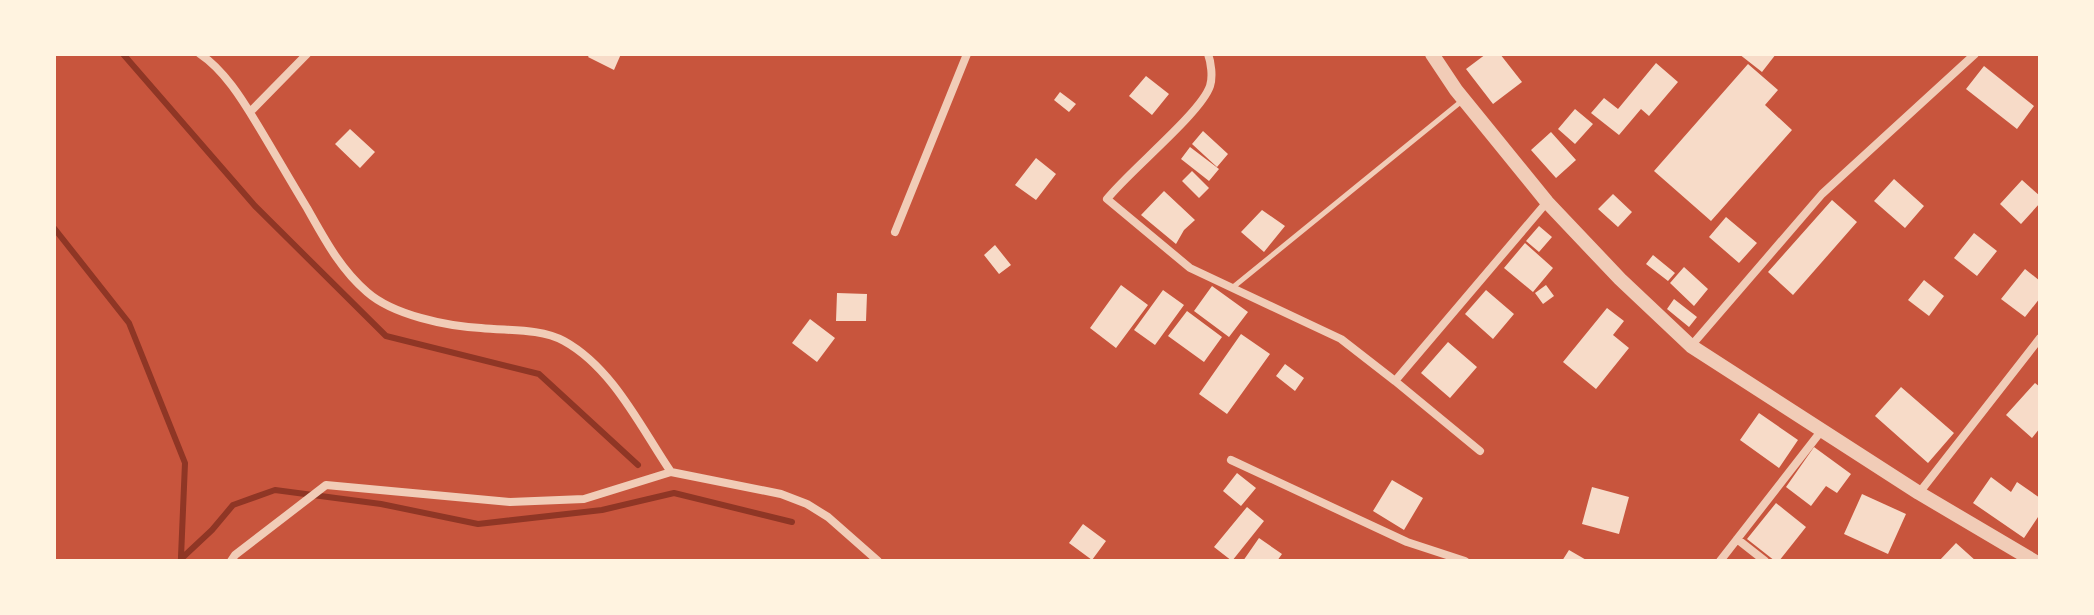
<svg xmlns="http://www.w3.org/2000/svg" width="2094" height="615" font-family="Montserrat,sans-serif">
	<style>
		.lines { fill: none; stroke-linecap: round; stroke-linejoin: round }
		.stream { stroke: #8f3625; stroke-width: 6 }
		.building { fill: #f7dbc8 }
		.service { stroke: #f1ccb7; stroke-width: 5 }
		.minor { stroke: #f1ccb7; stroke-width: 8 }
		.tertiary { stroke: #f1ccb7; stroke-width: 14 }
	</style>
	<rect width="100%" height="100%" fill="#c8553d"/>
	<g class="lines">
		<path class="stream" d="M123,54l132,152 131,130 153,38 99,91
			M54,228l75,95 56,140 -4,94
			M181,559l31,-29 21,-25 42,-15 106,14 97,20 124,-14 72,-17 118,29"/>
	</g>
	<path class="building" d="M590,54h31l-7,16 -26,-13z
		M1486,54h14l22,28 -29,22 -27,-35z
		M1739,54h37l-14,18z
		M1656,63l22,19 -29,34 -8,-7 -22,26 -28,-22 13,-15 14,11z
		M1748,64l30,26 -13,15 27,25 -81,91 -57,-50z
		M1984,66l50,40 -17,23 -51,-40z
		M1146,76l23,18 -17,21 -23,-19z
		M1060,92l16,12 -7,8 -15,-12z
		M1575,109l18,15 -18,20 -17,-15z
		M350,129l25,23 -15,16 -25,-24z
		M1203,131l25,23 -11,13 -25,-23z
		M1551,132l25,28 -20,18 -25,-28z
		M1190,147l29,22 -10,12 -28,-22z
		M1036,158l20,16 -20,26 -21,-15z
		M1192,171l17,17 -10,10 -17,-17z
		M1894,179l30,27 -19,22 -31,-27z
		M2022,180l18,16v7l-19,21 -21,-20z
		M1164,191l31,29 -11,10 -8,14 -35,-29z
		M1613,194l19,18 -14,15 -20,-18z
		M1832,200l25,22 -64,73 -25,-23z
		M1262,210l23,16 -21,26 -23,-20z
		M1726,217l31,26 -18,20 -30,-26z
		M1539,226l13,11 -13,15 -13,-11z
		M1974,233l23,18 -20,25 -23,-18z
		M1525,243l28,25 -20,24 -29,-24z
		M995,245l16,20 -12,9 -15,-19z
		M1653,255l22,18 -7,8 -22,-17z
		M1684,267l24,22 -14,17 -24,-23z
		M2025,269l15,12v17l-15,19 -24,-18z
		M1924,280l20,16 -15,20 -21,-16z
		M1121,285l27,20 -32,43 -26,-20z
		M1546,285l8,11 -11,8 -8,-11z
		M1212,286l36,26 -19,25 -35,-26z
		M1163,290l21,15 -29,40 -21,-15z
		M1486,290l28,24 -21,25 -28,-25z
		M837,293l30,1 -1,27h-30z
		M1674,299l23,18 -8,10 -22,-18z
		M1607,308l17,13 -11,14 16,13 -33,41 -33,-27z
		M1187,311l35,26 -18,25 -36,-26z
		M810,319l25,19 -18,24 -25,-19z
		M1241,334l29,20 -43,60 -28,-20z
		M1448,342l29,25 -27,31 -29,-25z
		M1285,364l19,14 -9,13 -19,-15z
		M2035,383l5,4v41l-8,10 -26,-23z
		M1901,387l53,46 -26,30 -53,-47z
		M1759,413l39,27 -19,28 -39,-28z
		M1814,447l37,27 -14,19 -11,-7 -15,20 -25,-19z
		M1237,473l19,15 -15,18 -18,-15z
		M1991,477l20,15 6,-10 23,16v16l-16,24 -51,-35z
		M1392,480l31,18 -19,32 -31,-19z
		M1592,487l37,10 -10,37 -37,-10z
		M1862,494l44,20 -18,40 -44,-20z
		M1776,503l30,24 -27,34h-4l-28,-22z
		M1247,507l17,14 -32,40 -18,-14z
		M1083,524l23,17 -14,19 -23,-17z
		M1259,538l23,16 -5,7h-34z
		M1956,543l20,18h-37z
		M1569,550l19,11h-26z"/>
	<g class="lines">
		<path class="service" d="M1232,288l231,-188"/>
		<path class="minor" d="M200,54c24,16 42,45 57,70 17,28 33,56 50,84 17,30 33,61 60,84 26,23 79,34 114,36 27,3 59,0 83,13 49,27 77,87 107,131
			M1208,54c3,8 5,23 2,32 -9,27 -81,85 -103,113l83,69 151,71 54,42 152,-179
			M250,112l57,-58
			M895,232l72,-178
			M1691,346l131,-152 153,-140
			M1395,381l85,70
			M1231,460l176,82 58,19
			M1919,493l121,-155
			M1737,539l28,22
			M231,561l4,-6 91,-70 184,17 74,-3 87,-27 110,22 26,10 21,13 50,44
			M1720,561l102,-131"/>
		<path class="tertiary" d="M1432,54l24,36 91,112 73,77 71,67 228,147 115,68"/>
	</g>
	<rect width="2094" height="615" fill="none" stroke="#fff3e0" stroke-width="112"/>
</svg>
